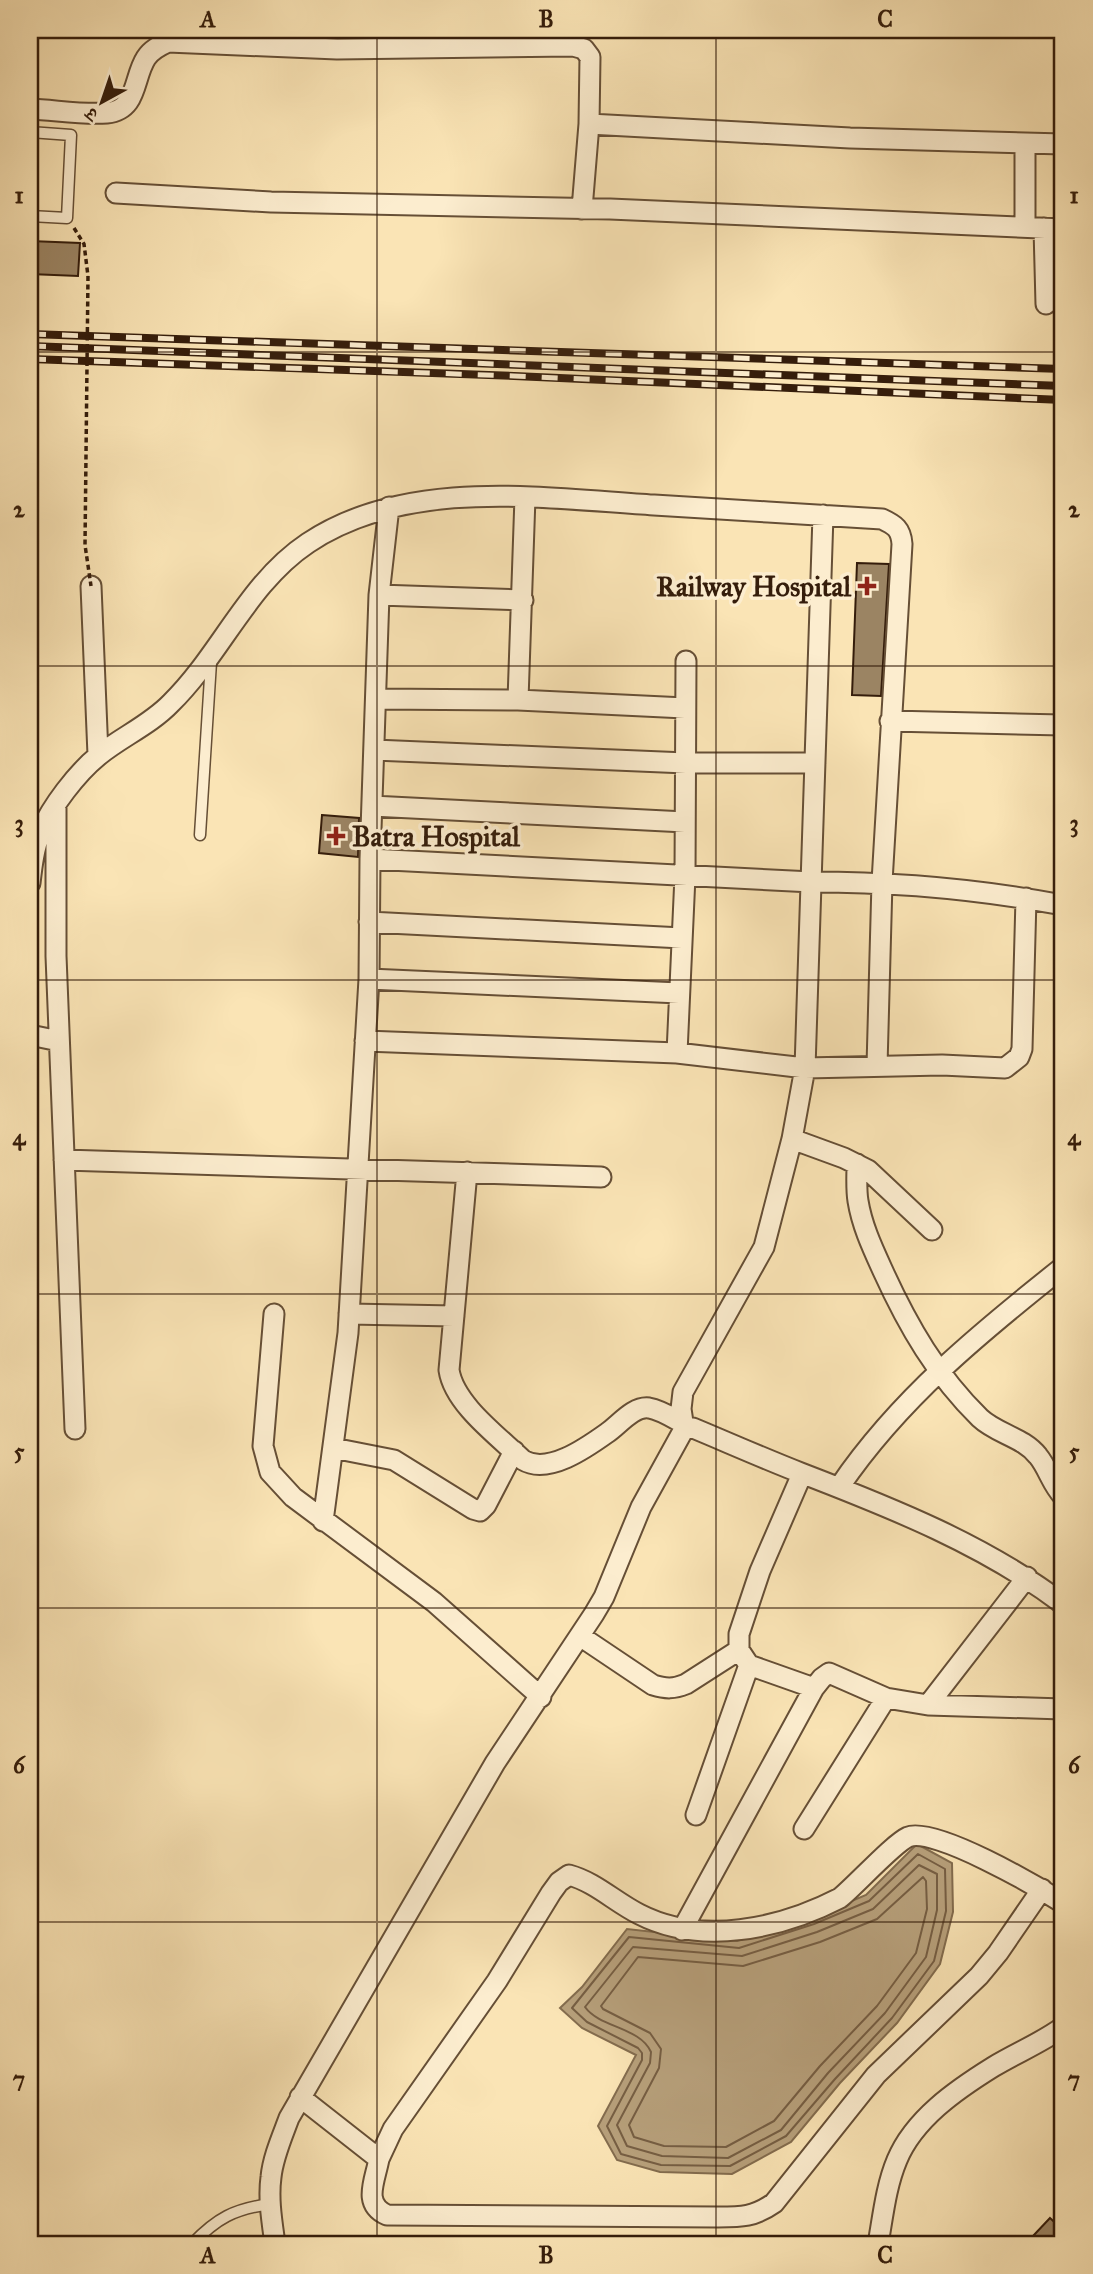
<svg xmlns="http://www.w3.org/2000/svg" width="1093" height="2274" font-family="'IM FELL Great Primer','Noto Serif Devanagari',serif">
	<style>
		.water { fill: #b7a07b; stroke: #836c4e; stroke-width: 2 }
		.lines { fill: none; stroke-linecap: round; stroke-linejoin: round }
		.shore { stroke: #765e43; stroke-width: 2 }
		.building { fill: #9b8463; stroke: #351d0b; stroke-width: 2 }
		.service-casing { stroke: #664f36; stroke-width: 13 }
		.minor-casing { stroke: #664f36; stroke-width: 23 }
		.path { stroke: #351d0b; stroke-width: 3.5; stroke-dasharray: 5 3.5; stroke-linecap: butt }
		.service { stroke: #fcedcf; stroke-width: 10 }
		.minor { stroke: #fcedcf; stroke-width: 19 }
		.rail-casing { stroke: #351d0b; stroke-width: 8 }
		.rail { stroke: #fcedcf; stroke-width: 5; stroke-dasharray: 16; stroke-linecap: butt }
		.path-bridge { stroke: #351d0b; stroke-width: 3.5; stroke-dasharray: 5 3.5; stroke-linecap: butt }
		.grid { fill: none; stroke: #351d0b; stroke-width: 2; stroke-opacity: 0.55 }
		.poi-dot { fill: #8f2418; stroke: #fcedcf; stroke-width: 2.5 }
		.labels { text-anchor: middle; stroke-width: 7; stroke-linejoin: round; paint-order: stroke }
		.poi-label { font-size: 28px; font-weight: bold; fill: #351d0b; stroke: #fcedcf; text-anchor: end }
		.neatline { fill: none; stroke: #351d0b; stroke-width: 2.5 }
		.grid-label { font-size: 23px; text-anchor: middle; font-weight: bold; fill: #351d0b }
	</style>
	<rect width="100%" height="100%" fill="#fae4b5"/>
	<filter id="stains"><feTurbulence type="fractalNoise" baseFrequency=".00286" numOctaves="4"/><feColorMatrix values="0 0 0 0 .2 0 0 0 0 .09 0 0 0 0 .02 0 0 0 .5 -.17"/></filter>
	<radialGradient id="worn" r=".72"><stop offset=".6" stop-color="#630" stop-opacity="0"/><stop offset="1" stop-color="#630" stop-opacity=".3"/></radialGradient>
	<path class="water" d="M917,1844l35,19 1,49 -13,52 -43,59 -57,60 -49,59 -59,32 -72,-2 -43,-12 -19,-34 38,-71 -54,-27 -22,-20 22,-21 45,-58 110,12 75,-23 54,-23z"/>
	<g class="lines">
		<path class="shore" d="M918,1854l27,15 1,42 -12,50 -42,57 -57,61 -49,57 -56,30 -69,-1 -40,-11 -14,-28 35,-66v-7l-4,-5 -51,-26 -15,-14 57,-71 110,11 75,-24 55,-23z
			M919,1865l18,9v36l-11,47 -41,56 -57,60 -47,57 -53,28 -66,-2 -35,-10 -10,-21 33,-62 1,-11c-11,-25 -51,-24 -66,-45l48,-60 109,9 75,-24 56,-23z
			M923,1877l3,4 1,28 -11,44 -39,53 -57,60 -46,55 -48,26 -62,-1 -30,-9 -5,-12 30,-57 2,-19 -11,-16 -47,-24 -2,-3 37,-49 105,9 77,-24 57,-23z"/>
	</g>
	<path class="building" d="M30,241l50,2 -2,33 -48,-2z
		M857,563l32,1 -8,132 -29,-1z
		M322,815l37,3 -1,39 -39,-4z
		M1050,2218l13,12v14h-21l-9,-8z"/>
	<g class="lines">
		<g class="service-casing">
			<path id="service" d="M30,132l41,3 -4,83 -37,-2
				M200,835l11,-173
				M192,2244c25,-26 42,-35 78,-40"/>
		</g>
		<g class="minor-casing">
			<path id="minor" d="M30,109c25,1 52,6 77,4 31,-3 26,-35 39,-55 5,-8 13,-12 22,-16l169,7 236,-3 11,3 6,8 -1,67 261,14 213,6
				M116,193l155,9 339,7 453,20
				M582,209l7,-85
				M1025,226v-83
				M1044,228l2,76
				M525,497l-7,203 167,8
				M91,586l7,169
				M379,595l144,5
				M376,699l142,1
				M890,721l173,4
				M374,750l312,13h129
				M372,806l313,16
				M56,808v148l19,473
				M370,859l442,23c87,0 166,7 251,23
				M30,883c2,-17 4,-35 11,-52 10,-24 36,-58 57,-75 23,-19 52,-31 73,-53 50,-49 77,-120 137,-160 99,-66 234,-45 346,-38 76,5 152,9 228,14 13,6 19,10 20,25l-20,338 -5,184
				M369,922l313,16
				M369,979l310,14
				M30,1035l29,6
				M365,1041l312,12 128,15 137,-3 63,3 14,-11 3,-8 4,-151
				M677,1053l8,-177 1,-215
				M792,1139l52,19 24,12 64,60
				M64,1160l537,17
				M857,1164c0,12 -1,25 1,37 4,25 15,48 25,70 25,55 54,105 97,147 17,16 43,19 58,38 10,12 14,29 25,40
				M467,1172l-18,198c5,34 49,66 74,90 25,15 63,-12 84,-27 12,-8 26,-27 42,-25 12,2 24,10 35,16
				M274,1314l-11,132 7,26 23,25 141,105 107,95
				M349,1314l105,2
				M684,1429l-3,-20 2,-17 81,-145 28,-108 13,-71 18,-553
				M333,1448l61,12 79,49 7,2 6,-6 28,-54
				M802,1474l-42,97 -21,63v16l10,15 65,23
				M840,1486c59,-87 141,-154 223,-219
				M323,1521l25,-188 21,-354 1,-120 9,-264 10,-88
				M580,1636l73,49c13,4 21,4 33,-1l53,-34
				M928,1705l99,-128
				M696,1815l53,-150
				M804,1829l82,-131
				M682,1930l132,-242 8,-10 7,-5 57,25 42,7 135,4
				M300,2097l79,62c-4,22 -17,45 8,56l331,2c24,0 36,0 56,-14l102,-128 103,-99 19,-23 44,-64
				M379,2159l14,-30 104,-148 54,-88 8,-11 10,-7c26,7 46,27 70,39 62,32 141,15 201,-16 16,-13 53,-54 68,-61 26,-11 130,50 155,66
				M275,2244c-3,-22 -7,-45 -4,-67 2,-20 11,-40 18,-59l206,-355 99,-149 10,-17 37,-90 43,-78 9,-1c36,15 72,31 108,45 91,35 184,72 262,131
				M878,2244c5,-28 8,-58 19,-84 17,-41 59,-70 96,-93 23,-14 48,-24 70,-40"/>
		</g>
		<path class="path" d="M74,228l10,16 4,32"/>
		<use href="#service" class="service"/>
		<use href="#minor" class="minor"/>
		<g class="rail-casing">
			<path id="rail" d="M30,334l1033,35
				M30,346l1033,40
				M30,359l484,17 549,24"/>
		</g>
		<use href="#rail" class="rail"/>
		<path class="path-bridge" d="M88,276l-3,269 6,41"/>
	</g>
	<path class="grid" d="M377,30v2214M716,30v2214M30,352h1033M30,666h1033M30,980h1033M30,1294h1033M30,1608h1033M30,1922h1033"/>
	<g class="poi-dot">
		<path d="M863.5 575.5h7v7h7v7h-7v7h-7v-7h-7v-7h7z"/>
		<path d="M332.5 825.5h7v7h7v7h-7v7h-7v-7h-7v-7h7z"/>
	</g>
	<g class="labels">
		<g class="poi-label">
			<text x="851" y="596">Railway Hospital</text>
			<text x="352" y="846" text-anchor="start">Batra Hospital</text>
		</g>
	</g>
	<rect width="1093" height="2274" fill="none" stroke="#fae4b5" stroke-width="77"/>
	<g transform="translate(102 102) rotate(220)" stroke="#fcedcf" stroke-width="5" paint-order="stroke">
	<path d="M0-5L12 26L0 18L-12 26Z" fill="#351d0b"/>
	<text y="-10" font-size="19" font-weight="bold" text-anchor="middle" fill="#351d0b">उ</text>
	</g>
	<rect x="38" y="38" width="1016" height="2198" class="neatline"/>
	<g class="grid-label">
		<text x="208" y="27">A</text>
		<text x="546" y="27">B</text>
		<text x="885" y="27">C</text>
		<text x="19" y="203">1</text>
		<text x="1074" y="203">1</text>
		<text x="19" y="517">2</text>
		<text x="1074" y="517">2</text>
		<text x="19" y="831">3</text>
		<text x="1074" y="831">3</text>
		<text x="19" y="1145">4</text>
		<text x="1074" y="1145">4</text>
		<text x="19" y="1459">5</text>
		<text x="1074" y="1459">5</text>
		<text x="19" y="1773">6</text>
		<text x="1074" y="1773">6</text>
		<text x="19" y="2087">7</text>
		<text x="1074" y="2087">7</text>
		<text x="208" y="2263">A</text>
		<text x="546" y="2263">B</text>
		<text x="885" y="2263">C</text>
	</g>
	<rect width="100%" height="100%" filter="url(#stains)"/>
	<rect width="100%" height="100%" fill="url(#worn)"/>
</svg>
